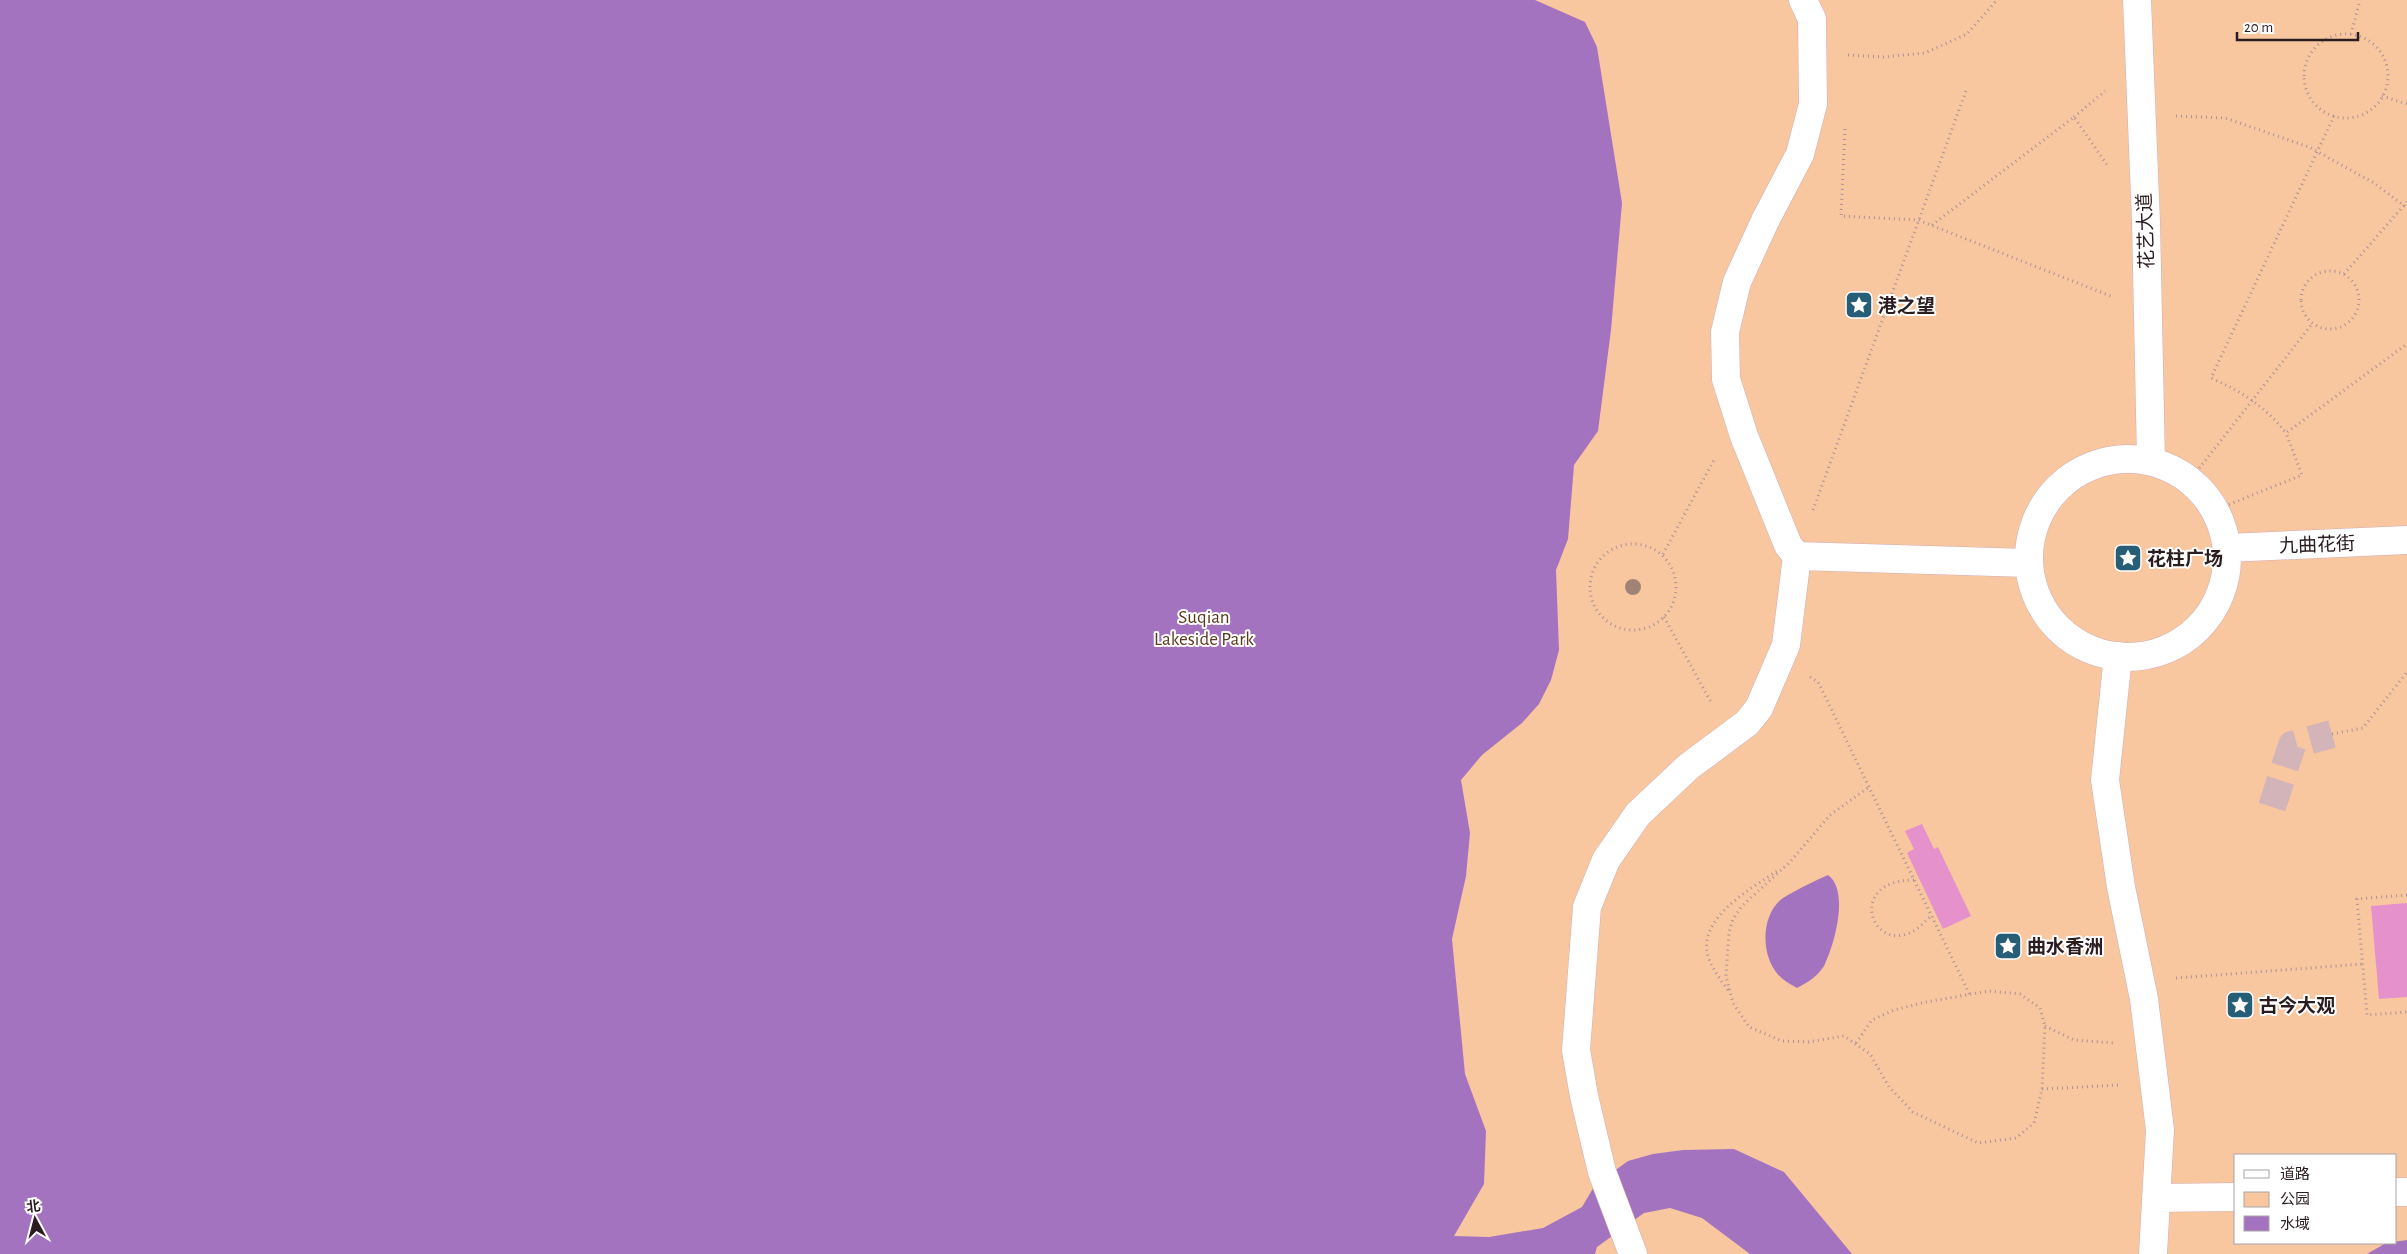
<svg xmlns="http://www.w3.org/2000/svg" width="2407" height="1254" font-family="'Alegreya Sans','Noto Sans SC',sans-serif">
	<style>
		.green { fill: #f8c7a0; fill-rule: evenodd }
		.water { fill: #a473c0 }
		.building { fill: #e591cb }
		.lines { fill: none; stroke-linecap: round; stroke-linejoin: round }
		.minor-tunnel { stroke: #d2b4b9; stroke-width: 28; stroke-dasharray: 28 14; stroke-linecap: butt }
		.minor-casing { stroke: #d4acb3; stroke-width: 29 }
		.path { stroke: #ac9196; stroke-width: 3; stroke-dasharray: 1 4; stroke-linecap: butt }
		.minor { stroke: #fff; stroke-width: 28 }
		.tree { fill: #a38276 }
		.labels { text-anchor: middle; stroke-width: 4; stroke-linejoin: round; paint-order: stroke }
		.street-label { font-size: 19px; fill: #2b1c1f; stroke: #fff }
		.poi-label { font-size: 19px; font-weight: bold; fill: #2b1c1f; stroke: #fff; text-anchor: start }
		.park-label { font-size: 19px; fill: #5a3a1f; stroke: #fff }
	</style>
	<rect width="100%" height="100%" fill="#fcdae0"/>
	<path class="green" d="M0,0h2407v1254h-2407zM2236,1155h160v88h-160z"/>
	<path class="water" d="M0,0h1535l50,22 12,25 25,156 -11,127 -13,101 -24,34 -6,74 -12,31 3,80 -8,30 -12,24 -17,19 -40,32 -21,25 9,53 -4,43 -14,63 13,135 21,57 -2,53 -30,52 35,1 54,-9 39,-21 13,-22 33,-24 25,-7 30,-4 51,-1 50,23 68,82h-102l-48,-36 -32,-10 -26,5 -47,34 -2,7h-1595z
		M1828,875c22,16 6,71 -4,91 -6,10 -17,17 -27,22 -9,-5 -18,-10 -23,-19 -13,-20 -12,-56 9,-71 11,-7 33,-18 45,-23z
		M2407,1240v14h-40l19,-11z"/>
	<path class="building" d="M1922,824l12,25 4,-2 33,69 -28,13 -36,-76 7,-4 -9,-18z
		M2407,903v94l-28,2 -8,-93z"/>
	<g class="lines">
		<path class="minor-tunnel" d="M2272,807l20,-62 40,-11"/>
		<g class="minor-casing">
			<path id="minor" d="M1803,0l9,19 1,85 -13,50 -35,67 -28,61 -12,50 1,47 18,57 44,109 9,11 231,7
				M2137,0l9,222 5,239
				M2029 558a99 99 0 1 1 198 0a99 99 0 1 1-198 0Z
				M2227,548l180,-8
				M2118,656l-13,124 16,107 23,112 16,131 -7,124
				M2396,1192h11
				M2156,1198l80,-1
				M1633,1254l-31,-82 -18,-76 -8,-46 11,-143 19,-47 32,-46 50,-47 59,-44 12,-15 27,-63 11,-89"/>
		</g>
		<path class="path" d="M2351,34l9,-34
			M2304 76a42 42 0 1 1 84 0a42 42 0 1 1-84 0Z
			M1848,55l35,2 42,-4 42,-19 30,-34
			M2382,96l25,8
			M2176,116l49,2 84,29 65,36 33,25
			M2334,116l-123,262c31,14 54,28 75,55l121,-89
			M2074,117l31,-26
			M1845,129l-4,87 77,4 195,77
			M1932,225l142,-108 33,48
			M2301 300a29 29 0 1 1 58 0a29 29 0 1 1-58 0Z
			M2344,274l63,-72
			M2190,480l122,-156
			M1813,510l154,-422
			M2215,510l87,-35 -16,-42
			M1590 587a43 43 0 1 1 86 0a43 43 0 1 1-86 0Z
			M1663,554l52,-96
			M1664,617l48,87
			M1810,677l8,5 152,313
			M2332,734l31,-6 44,-56
			M1914,880c-65,0 -45,67 -7,54 10,-3 17,-12 24,-18
			M2407,895l-50,4 10,116 40,-3
			M2176,978l187,-14
			M1728,990c-8,-11 -16,-21 -20,-34 -11,-38 44,-68 69,-85
			M2045,1026l29,14 39,3
			M1856,1043l16,-23 22,-10 32,-8 63,-11 31,3 20,14 5,18 -3,63 -8,34 -18,15 -38,5 -65,-31 -24,-25 -19,-33 -26,-18 -36,6 -26,-1 -33,-14 -16,-24 -7,-27 3,-44 4,-13 9,-13 48,-44 40,-47 39,-28
			M2042,1089l77,-4"/>
		<use href="#minor" class="minor"/>
	</g>
	<circle class="tree" cx="1633" cy="587" r="8"/>
	<defs>
		<g id="sight-square" transform="scale(1.4375)"><rect x="-9" y="-9" width="18" height="18" rx="4" fill="#265d77" stroke="#fff"/><path d="M0-6L1.8-2.2L6-1.7L2.9 1.2L3.7 5.4L0 3.3L-3.7 5.4L-2.9 1.2L-6-1.7L-1.8-2.2Z" fill="#fff"/></g>
	</defs>
	<g fill-rule="evenodd">
		<use href="#sight-square" x="1859" y="305"/>
		<use href="#sight-square" x="2128" y="558"/>
		<use href="#sight-square" x="2008" y="946"/>
		<use href="#sight-square" x="2240" y="1005"/>
	</g>
	<g class="labels">
		<g class="street-label">
			<text transform="translate(2145 231) rotate(-92)" y="7">花艺大道</text>
			<text transform="translate(2317 544) rotate(-2)" y="7">九曲花街</text>
		</g>
		<g class="poi-label">
			<text x="1878" y="312">港之望</text>
			<text x="2147" y="565">花柱广场</text>
			<text x="2027" y="953">曲水香洲</text>
			<text x="2259" y="1012">古今大观</text>
		</g>
		<g class="park-label">
			<text x="1204" y="623">Suqian<tspan x="1204" dy="22">Lakeside Park</tspan></text>
		</g>
	</g>
	<rect x="2234" y="1154" width="162" height="90" fill="#ffffff" stroke="#aaa4a5"/>
	<rect x="2244" y="1170" width="25" height="8" fill="#ffffff" stroke="#aaa4a5"/>
	<text x="2280" y="1179" font-size="15" fill="#2b1c1f">道路</text>
	<rect x="2244" y="1192" width="25" height="15" fill="#f8c7a0" stroke="#aaa4a5"/>
	<text x="2280" y="1204" font-size="15" fill="#2b1c1f">公园</text>
	<rect x="2244" y="1216" width="25" height="15" fill="#a473c0" stroke="#aaa4a5"/>
	<text x="2280" y="1229" font-size="15" fill="#2b1c1f">水域</text>
	<g transform="translate(35 1219) rotate(353)" stroke="#ffffff" stroke-width="4" paint-order="stroke">
	<path d="M0-4L9 19L0 12L-9 19Z" fill="#2b1c1f"/>
	<text y="-8" font-size="14" font-weight="bold" text-anchor="middle" fill="#2b1c1f">北</text>
	</g>
	<path d="M2237 32v8h121v-8" fill="none" stroke="#2b1c1f" stroke-width="2.5"/>
	<text x="2244" y="32" font-size="15" fill="#2b1c1f" stroke="#ffffff" stroke-width="4" paint-order="stroke">20 m</text>
</svg>
